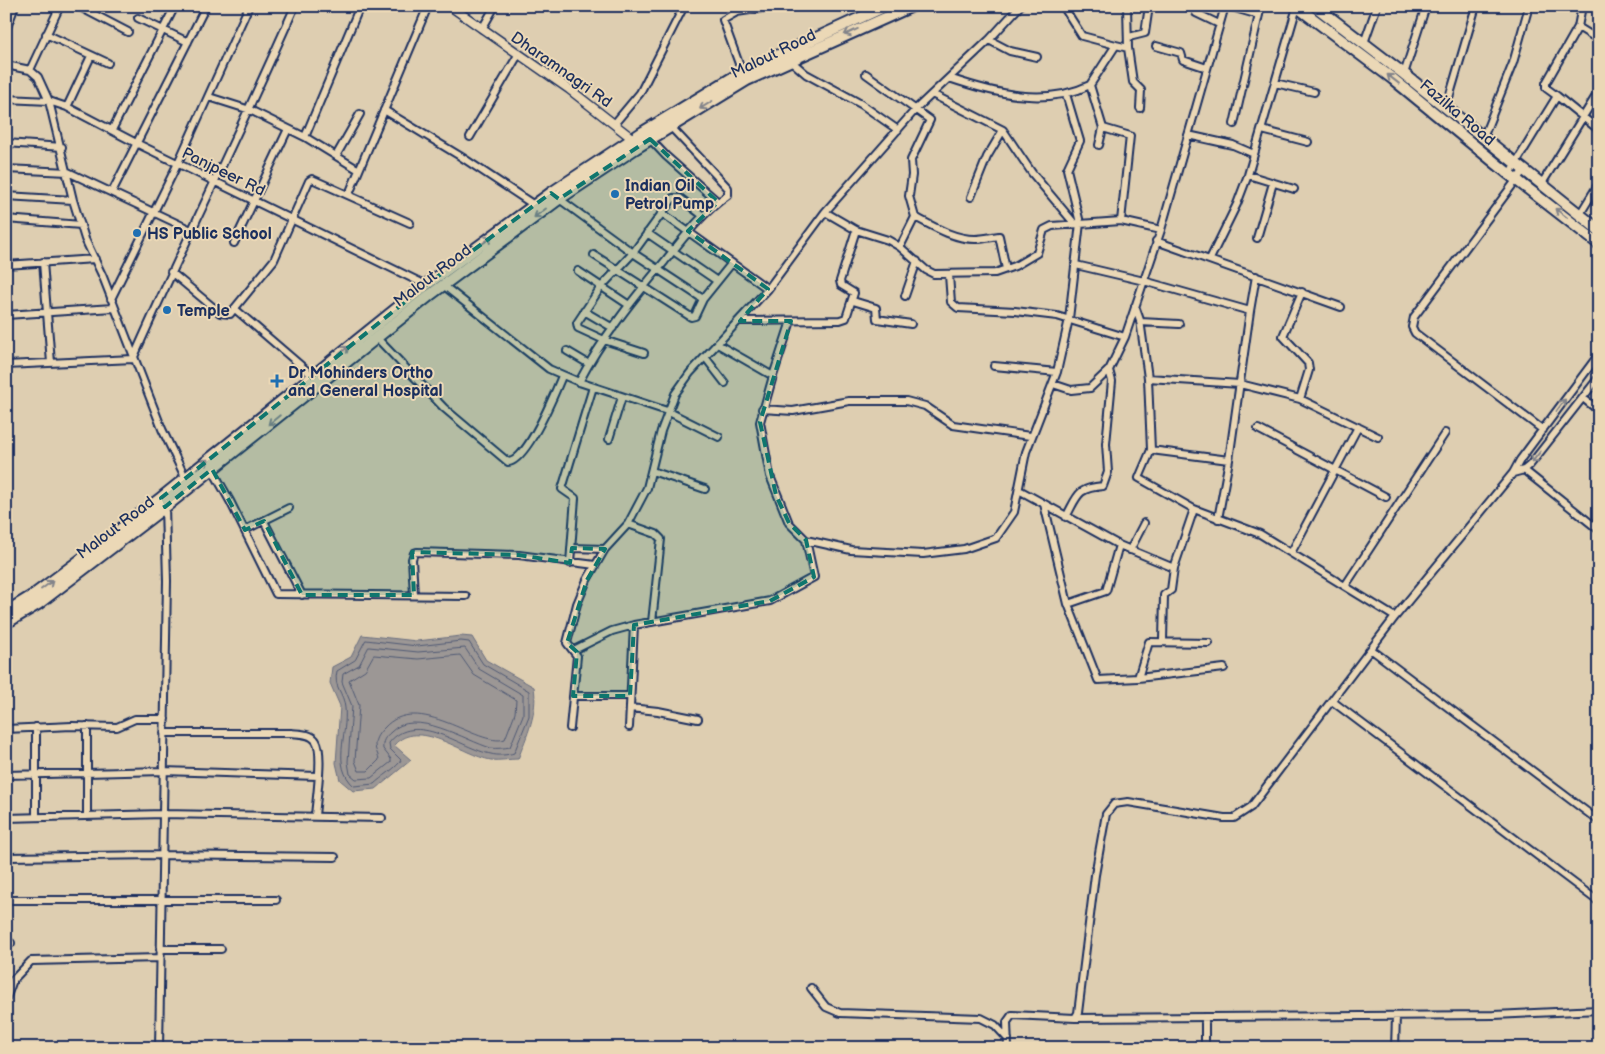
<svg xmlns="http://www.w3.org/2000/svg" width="1605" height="1054" font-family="'Balsamiq Sans',sans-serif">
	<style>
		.water { fill: #9c9795; stroke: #686d7f }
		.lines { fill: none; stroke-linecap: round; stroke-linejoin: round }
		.shore { stroke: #4f5974; stroke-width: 1 }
		.minor-casing { stroke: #1b2f5e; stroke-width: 10 }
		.tertiary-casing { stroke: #1b2f5e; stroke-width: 11 }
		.trunk-casing { stroke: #1b2f5e; stroke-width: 14 }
		.minor { stroke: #ebd8b6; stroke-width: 6 }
		.tertiary { stroke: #ebd8b6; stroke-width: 8 }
		.trunk { stroke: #ebd8b6; stroke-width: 10 }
		.oneway { stroke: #83848a }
		.marked { fill: #0f766e; fill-opacity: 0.2; stroke: #0f766e; stroke-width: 4; stroke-dasharray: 10 6; stroke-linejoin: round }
		.poi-dot { fill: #1f6fb2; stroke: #ebd8b6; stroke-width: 2 }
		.labels { text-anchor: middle; stroke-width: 4; stroke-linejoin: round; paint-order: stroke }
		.street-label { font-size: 16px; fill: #1b2f5e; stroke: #ebd8b6 }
		.poi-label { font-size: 16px; font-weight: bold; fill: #1b2f5e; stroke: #ebd8b6; text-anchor: start }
	</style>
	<rect width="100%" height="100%" fill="#deceb1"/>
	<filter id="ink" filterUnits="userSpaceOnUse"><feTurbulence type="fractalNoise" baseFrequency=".02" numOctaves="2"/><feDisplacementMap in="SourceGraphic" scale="10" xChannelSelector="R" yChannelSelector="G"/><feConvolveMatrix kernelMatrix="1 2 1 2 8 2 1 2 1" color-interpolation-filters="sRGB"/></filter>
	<g filter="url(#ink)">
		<path class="water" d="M362,635l55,6 44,-5 11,1 14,23 48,27c4,26 -7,48 -16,72 -9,0 -19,2 -27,1 -29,-5 -72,-43 -97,-15l17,15 -35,29 -23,2 -13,-11 -4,-17 4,-57 -10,-23 2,-16 19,-10z"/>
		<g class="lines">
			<path class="shore" d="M366,640l51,6 44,-5 8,1 14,22 46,27v25l-15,37c-6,2 -16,3 -23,1 -29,-5 -76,-45 -102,-11l1,6 11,11c-2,6 -21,18 -27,24l-20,2c-23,-21 -6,-51 -9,-78 -1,-16 -12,-20 -8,-37l18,-11z
				M369,647l49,5 47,-4 14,21 44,26v20l-13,32c-5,1 -14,2 -19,1 -25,-7 -77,-41 -100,-16 -6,5 -9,9 -8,17l8,10v3l-20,16 -15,1 -6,-5 -2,-12 4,-56 -10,-24 1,-8 16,-9z
				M374,655l44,4 42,-4 14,20 42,25 -1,13 -10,26c-27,9 -87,-49 -121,-11 -5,5 -9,10 -9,17 0,6 4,10 4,15l-11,11h-9l-4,-10 4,-56 -10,-25 16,-10z"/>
			<g class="minor-casing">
				<path id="minor" d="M78,6l50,26
					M1063,6l19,30 34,9
					M1127,6l1,42 5,34 8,8 -1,18
					M1228,6l31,9
					M1196,13l23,11
					M138,18l50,24
					M1578,27l21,13
					M482,29l13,-23
					M6,30l9,-24
					M46,34l62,29
					M1129,37l16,-4 4,-27
					M989,40l21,11 27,6
					M1364,43l13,-37
					M1156,46l25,7 2,7 24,8
					M790,60l16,14 55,30 37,26
					M6,65l24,5 8,7 11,24 24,99 12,39 18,38 59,152 23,48
					M30,70l30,-64
					M742,72l-19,-52 14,-8 40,-6
					M866,74l64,46 -19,40 1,15 -3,21 6,21 -15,30
					M1404,74l22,-68
					M949,78c44,15 96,29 141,7
					M1275,83l39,9
					M932,94l71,36 29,43 42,50
					M1557,96l42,34
					M209,97l41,13 55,27 54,33
					M6,99l43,2 18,6 69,36 290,142
					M67,107l24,-51
					M1446,108l30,-102
					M384,110l76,46 74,49
					M615,123l25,-30 44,-87
					M1234,124l27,-118
					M1103,128l27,8 -9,85
					M112,130l63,-124
					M1262,130l46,12
					M1188,135l45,10 21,9
					M305,137l55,-131
					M470,137l48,-82
					M1483,138l30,-75 16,-57
					M650,139l16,17 52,46
					M6,143l56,4
					M1099,145l4,-17 -13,-43 26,-40 12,3
					M336,156l24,-42
					M6,169l62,3 123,58
					M1523,171l-109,146 -2,10 3,6 128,97
					M1509,174l48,-78 -11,-8v-5l32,-56 4,-21
					M1248,175l46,14
					M1541,185l58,-94
					M112,192l94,-186
					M349,194l79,-188
					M6,196l67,4
					M971,197l16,-40 16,-27
					M558,198l75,55 70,46
					M825,212l31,18 32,10 12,7 26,23 8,4 61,-1 20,-7 22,-13 7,-23 8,-4 69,-5 40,9
					M662,213l106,76
					M1580,214l19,-31
					M915,217c19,10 39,22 60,22 8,0 16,-2 24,-3l7,33
					M6,219l75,6
					M647,233l70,48
					M1257,238l16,-55
					M1156,241l185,66
					M234,243l54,-114
					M594,255l97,62 4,-1 8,-17 29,-36
					M1210,259l27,-55 11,-29 49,-168
					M43,262l8,101
					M6,265l89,-6
					M1076,265l68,16 106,30 -21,149 -11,59
					M578,271l51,34
					M171,272l49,41 10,1 44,-54 35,-79 3,-2 98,44
					M949,275l2,27 7,6 57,3 42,5 68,21
					M443,285l106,84 30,13 88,29 52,26
					M905,296l12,-35
					M111,299l67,-136 71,-157
					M853,301l23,7 1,11 34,5
					M1135,306l5,14 8,58 3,72 -12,28 55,31 66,25 135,83
					M235,309l78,67
					M584,311l29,17
					M1250,311l6,-35
					M6,315l107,-7
					M740,321l100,-1 6,-2 8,-25 -13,-8 -1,-4 16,-51
					M1140,322l39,2
					M376,337l68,71 64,54c19,-1 47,-69 54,-86
					M719,345l54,31 -13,46 10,54 19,47 17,17 45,10 72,4 41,-5 32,-11 18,-26 12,-60 31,-80 12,-53 11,-96 -13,-54 13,-28 -14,-47
					M567,351l22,13
					M644,353l-40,-13 -26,-12 -1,-5 24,-36 32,-34 40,-55h7l22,17
					M705,357l20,26
					M6,365l127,-6c52,-118 110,-234 162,-353
					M994,366l63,6
					M773,376l18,-55
					M1148,378l92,6 60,15 78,38
					M579,382c23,-44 54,-83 86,-121 20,-25 37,-48 63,-66v-7l-57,-61
					M1053,384l18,6 19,-2 19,-18 16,-33 36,-107 64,-224
					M1583,398l16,13
					M1300,399l9,-29 -1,-7 -25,-27 19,-44
					M762,409l31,2 56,-10h57l19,5 28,19 77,11
					M1258,429l128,68
					M609,439l13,-42
					M1151,450l78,10
					M212,469l18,32 46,93 190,2
					M1524,470l75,60
					M652,471l53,18
					M1513,473l11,-3 6,-5 69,-88
					M1019,490l100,55 55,23
					M1044,504l24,100 30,76 40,-2 86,-10
					M1066,517c12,-22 11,-29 37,-31l5,-14 -2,-28 6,-63 -3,-11
					M264,521l38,74
					M628,524l28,10 5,5 -9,83
					M245,530l44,-22
					M572,548l33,1
					M1130,550l14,-27
					M1291,553l67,-126
					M570,563l5,-65 -13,-9 31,-102
					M1345,586l100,-153
					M414,595l-2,-36 2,-6 3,-1 102,3 76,10
					M1068,604l38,-13 13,-46
					M1163,641l1,-46 7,-5 3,-22 20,-59
					M574,650l38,-19 22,-6 136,-24 44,-24 -8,-37
					M1372,650l227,171
					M1138,678l11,-36 60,1
					M573,696h57
					M1332,701l267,201
					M630,708l28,3 40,8
					M87,726v90
					M36,727v90
					M629,727l5,-102
					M570,728l7,-72 -10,-13 10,-39 10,-24 18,-31 23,-25 19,-36 14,-57 14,-37 15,-21 78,-84 57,-77 91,-103 73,-69 31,-34
					M6,729l66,-3 45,1 18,-8h30
					M164,733h127c8,1 20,0 25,8 8,12 0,60 -1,75
					M6,775l158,-4 154,5
					M6,818l157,-4 219,4
					M6,857l156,-2 173,2
					M6,900h270
					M6,943h5
					M160,949h61
					M811,988l15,19 14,6 141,5 14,7 13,14
					M6,999l7,-19 18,-19 129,-3
					M1075,1018l419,-3 105,-5
					M159,1048l8,-467 -2,-75
					M1008,1048l-1,-26 5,-7 63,3 3,-5 17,-138 11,-61 8,-10 14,-2 96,16h10l17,-11 144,-190 118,-144 7,-13 79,-106
					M1205,1048v-31
					M1395,1048l1,-32"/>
			</g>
			<g class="tertiary-casing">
				<path id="tertiary" d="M450,6l119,83 64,50"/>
			</g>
			<g class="trunk-casing">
				<path id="trunk" d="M1296,6l97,73 116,95 90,70
					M1315,6l89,68 195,156
					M6,612l26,-16 43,-32 86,-66 265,-213 125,-92 92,-61 99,-60 144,-66
					M6,623l32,-19 127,-97 265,-212 129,-96 77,-51 111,-68 165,-74"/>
			</g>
			<use href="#minor" class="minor"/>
			<use href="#tertiary" class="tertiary"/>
			<use href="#trunk" class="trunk"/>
		</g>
		<defs><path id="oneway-shaft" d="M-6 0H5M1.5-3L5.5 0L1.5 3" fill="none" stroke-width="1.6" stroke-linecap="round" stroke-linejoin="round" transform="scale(1.25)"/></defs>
		<g class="oneway">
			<use href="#oneway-shaft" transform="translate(851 32) rotate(156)"/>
			<use href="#oneway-shaft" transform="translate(1393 79) rotate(-142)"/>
			<use href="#oneway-shaft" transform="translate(706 105) rotate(148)"/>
			<use href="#oneway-shaft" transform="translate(540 213) rotate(143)"/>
			<use href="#oneway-shaft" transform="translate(1561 213) rotate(-143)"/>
			<use href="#oneway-shaft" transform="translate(486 241) rotate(-36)"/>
			<use href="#oneway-shaft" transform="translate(343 351) rotate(-39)"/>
			<use href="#oneway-shaft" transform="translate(1561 405) rotate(-54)"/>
			<use href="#oneway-shaft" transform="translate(274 420) rotate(141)"/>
			<use href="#oneway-shaft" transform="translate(1536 457) rotate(128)"/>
			<use href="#oneway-shaft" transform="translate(203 464) rotate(-38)"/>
			<use href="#oneway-shaft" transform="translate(47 585) rotate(-37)"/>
		</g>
	</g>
	<path class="marked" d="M650,139l68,63 -30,29 80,58 -28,32h51l-31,101 16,73 13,28 17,17 8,37 -44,24 -136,24 -4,71h-57l4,-44 -10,-9 20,-63 18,-31 -33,-1 -2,15 -51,-8 -107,-3 2,43h-112l-38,-74 -19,9 -33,-61 -47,38 -4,-9 265,-213 125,-92 8,6z"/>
	<g class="poi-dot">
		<circle cx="615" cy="194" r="5"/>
		<circle cx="137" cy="233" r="5"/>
		<circle cx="167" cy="310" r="5"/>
		<path d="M274.5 373.5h5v5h5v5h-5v5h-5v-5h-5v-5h5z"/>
	</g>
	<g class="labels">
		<g class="street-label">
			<text transform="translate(773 53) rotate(-26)" y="6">Malout Road</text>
			<text transform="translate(562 69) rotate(35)" y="6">Dharamnagri Rd</text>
			<text transform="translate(1458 112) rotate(40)" y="6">Fazilka Road</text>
			<text transform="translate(224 171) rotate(26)" y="6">Panjpeer Rd</text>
			<text transform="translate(432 275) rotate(-37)" y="6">Malout Road</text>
			<text transform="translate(115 527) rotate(-37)" y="6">Malout Road</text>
		</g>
		<g class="poi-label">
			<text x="625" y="191">Indian Oil<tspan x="625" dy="18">Petrol Pump</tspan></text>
			<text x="147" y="239">HS Public School</text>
			<text x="177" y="316">Temple</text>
			<text x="288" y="378">Dr Mohinders Ortho<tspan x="288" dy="18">and General Hospital</tspan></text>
		</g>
	</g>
	<rect width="1605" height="1054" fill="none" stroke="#ebd8b6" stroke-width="25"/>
	<rect x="12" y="12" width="1580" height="1029" fill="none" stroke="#1b2f5e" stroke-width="2" filter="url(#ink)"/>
</svg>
